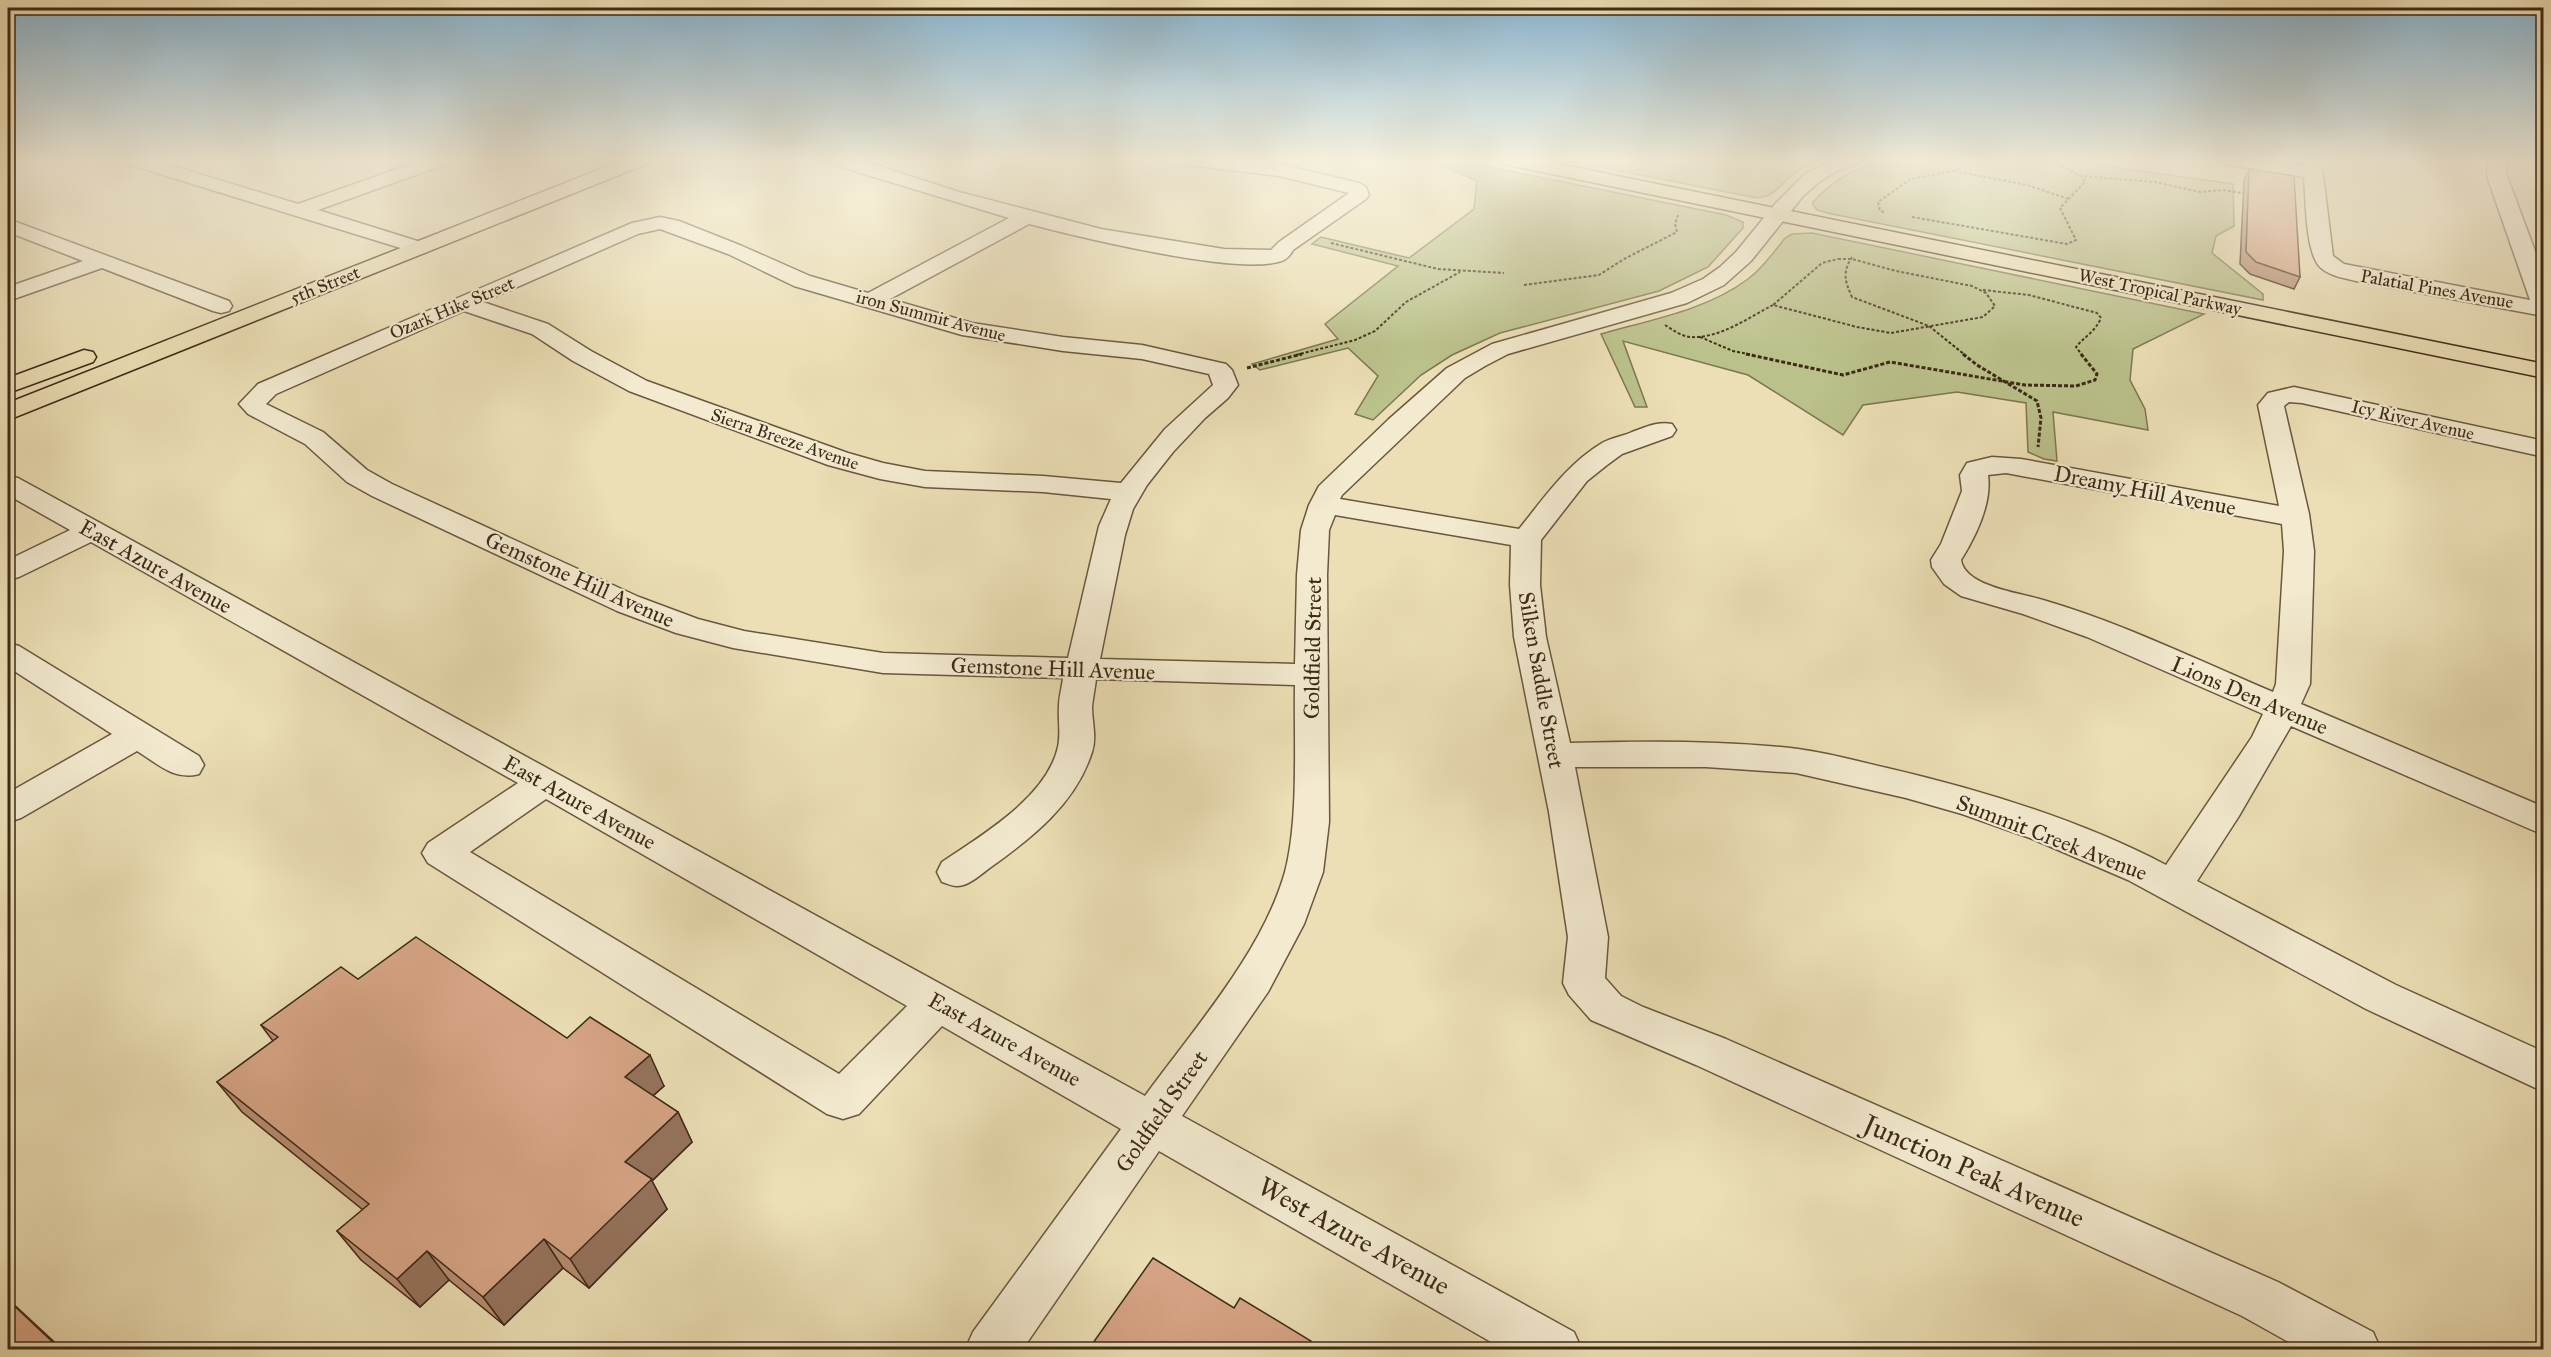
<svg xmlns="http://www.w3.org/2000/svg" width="2551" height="1357" font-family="'IM FELL Great Primer',serif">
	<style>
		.green { fill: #bbc18b; stroke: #7c7651; stroke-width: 1.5 }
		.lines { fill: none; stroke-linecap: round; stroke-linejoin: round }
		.minor-casing { stroke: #69573e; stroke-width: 3 }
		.major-casing { stroke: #3d2a17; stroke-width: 3 }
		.path-far1 { stroke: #3d2a17; stroke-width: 2; stroke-dasharray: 3 2; stroke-linecap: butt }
		.path { stroke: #3d2a17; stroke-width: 3; stroke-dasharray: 4 2; stroke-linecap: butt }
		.minor { fill: #f3eacf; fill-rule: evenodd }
		.major { fill: #ecdfb5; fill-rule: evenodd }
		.wall { fill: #b98e73; stroke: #3d2a17; stroke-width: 1.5 }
		.shaded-wall { fill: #96745e; stroke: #3d2a17; stroke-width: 1.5 }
		.building { fill: #d7a586; stroke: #3d2a17; stroke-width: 1.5 }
		.labels { text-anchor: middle; stroke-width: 4.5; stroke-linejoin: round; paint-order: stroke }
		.far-street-label { font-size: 18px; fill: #3d2a17; stroke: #f3eacf }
		.street-label { font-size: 22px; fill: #3d2a17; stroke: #f3eacf }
		.near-street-label { font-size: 27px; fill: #3d2a17; stroke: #f3eacf }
	</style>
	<rect width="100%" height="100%" fill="#ecdfb5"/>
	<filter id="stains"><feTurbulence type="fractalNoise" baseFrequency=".00333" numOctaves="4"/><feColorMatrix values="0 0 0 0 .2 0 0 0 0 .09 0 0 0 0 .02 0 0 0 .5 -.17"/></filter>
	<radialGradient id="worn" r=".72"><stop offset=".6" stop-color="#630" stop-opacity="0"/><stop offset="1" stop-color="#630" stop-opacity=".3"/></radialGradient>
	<path class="green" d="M1450,159l276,56 17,7v6l-35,39 -49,24 -159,42 -48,22 -31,20 -48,45 -18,-6 23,-38 -30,-28 -88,22 -8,-6 86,-25 -13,-15 73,-58 -86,-22 9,-7 88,21 65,-49 3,-28 -35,-16z
		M1558,159h264c-12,5 -24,10 -33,19 -12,10 -16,19 -32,20z
		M1888,159h198l39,10 108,15 1,42 -18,10 -4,17 51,41v6l-431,-86 -15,-4 -5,-7c24,-26 43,-34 76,-44z
		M1812,233l392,81 -71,35 -3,31 15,29 3,21 -95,-18 4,49 -13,-2 -16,-7 -2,-49 -69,-11 -94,13 -20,30 -95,-60 -125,-34 24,66h-12l-34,-73c49,-14 106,-24 147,-55 14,-10 26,-27 37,-41l7,-4z"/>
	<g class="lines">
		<g class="minor-casing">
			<path id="minor" d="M122,159h28l148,45 127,-45h26l-2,4 -131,47 109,34 4,4 -4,4 -7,2 -296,-91z
				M826,159h32l101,33 142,37 123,20 47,1 8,-8 70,-49 -70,-17 -90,-11 -7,-2 -2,-4h53l46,5 80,19 7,4 3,8 -3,4 -73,51c-2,4 -5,8 -9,10 -39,18 -209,-24 -255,-36l-139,75 82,24 91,14 79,8 75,17 9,2 6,6 6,15 -10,13 -23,20 -32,34 -26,33 -14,24 -8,26 -25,124 195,5 2,-89 4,-45 8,-25 10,-19 70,-67 58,-51 45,-24 179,-51 32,-14 17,-12 16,-15 40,-49 29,-29 30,-15h26l-2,4 -22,8 -18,11 -16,14 -52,65 -27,24 -37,18 -179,51 -23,12 -20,12 -123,117 -2,4 179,30c25,-31 48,-65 83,-86 9,-5 21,-7 30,-11 14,-5 26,-11 40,-8l4,6 -4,6 -50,18 -15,11 -20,16 -46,59 -1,45 6,52 24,106c75,-2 152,-3 228,6 30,4 59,12 89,19 95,22 193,52 279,97l86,-128 11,-23 -176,-77 -64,-23 -62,-18 -17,-12 -12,-17 -1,-7 10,-16 21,-53 -2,-16 7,-12 25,-6 29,2 258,47 -21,-101 10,-12 26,-6 250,54v16l-242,-54 -13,-1 -5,4 25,108 5,37 -4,133 -9,20 243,103v28l-253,-109 -52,90 -42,65 199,104 148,67v40l-178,-83 -238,-129 -98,-42 -68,-24 -56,-16 -110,-25 -90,-6h-131l33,170 -3,41 16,18 22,11 83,32 552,243 95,50 8,18h-78l-61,-34 -546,-251 -105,-45 -22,-25 -6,-12 5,-46 -19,-125 -35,-175 -4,-52 1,-40 -176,-30 -6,15 -2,45 2,247 -6,50 -19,52 -36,68 -86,124 392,216 8,18h-77l-346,-199 -137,199h-57l8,-18 148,-203 -179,-103 -83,88 -16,5 -16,-5 -399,-251 -6,-10 6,-10 90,-60 -427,-241 -72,35 -11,3v-20l62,-30 -62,-35v-19l10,2 1127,618c48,-66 118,-145 140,-224 14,-53 9,-131 10,-187l-199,-6c-1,9 -3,18 -4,28 0,15 5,30 0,45 -16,51 -59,85 -101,115 -10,7 -23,20 -35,19 -4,0 -10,-3 -14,-4l-5,-10 5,-10c40,-27 105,-65 116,-115 3,-13 0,-27 1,-41 0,-9 3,-19 4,-28l-180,-5 -150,-25 -57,-15 -59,-22 -245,-115 -25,-14 -42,-38 -57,-30 -9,-10 19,-20 374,-161 28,-6 19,4 63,25 68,30 58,17 141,-75 -181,-55zM660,229l68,25 66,32 168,49 101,16 79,8 67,15 4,11 -48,44 -44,54 -78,-7 -118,-5 -42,-8 -35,-10 -201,-72 -56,-30 -43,-27 -65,-22 155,-68zM464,311l68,23 41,27 56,30 199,74 52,14 45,8 118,5 68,7 -12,27 -31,132 -185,-5 -139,-22 -46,-12 -59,-22 -247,-113 -25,-14 -44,-38 -57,-28 10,-10zM2006,473l276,51 2,27 -8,133 -3,8c-76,-32 -151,-69 -230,-92 -22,-7 -78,-13 -82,-40 15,-24 31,-57 27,-85zM546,799l361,207 -68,68 -369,-222z
				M2222,159h41l40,7v-7h18l12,97 11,8 186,36 -43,-124 1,-17h18l1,17 37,99v41l-188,-35c-12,-3 -26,-5 -35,-13 -16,-14 -15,-69 -17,-91l-73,-12 -7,-2z
				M8,219l221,82 3,5 -3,5 -8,2 -8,-2 -111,-43 -94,33v-14l75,-26 -75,-29z
				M8,643l11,3 180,110 5,9 -5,9c-25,7 -42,-11 -62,-23l-116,67 -13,4v-29l104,-59 -104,-67z"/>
		</g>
		<g class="major-casing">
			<path id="major" d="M626,159h25l-2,4 -641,257v-17z
				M1499,159h35l1010,205v14l-1036,-213 -7,-2z
				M84,350l9,2 3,5 -3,5 -85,31v-15z"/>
		</g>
		<path class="path-far1" d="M2038,159l16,3 27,14 74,6 45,10 23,-2 25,4
			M1954,171l73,14 42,14
			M1884,212l-4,-1 -2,-9 33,-23 42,-8 19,-12
			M1912,217l155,27 9,-4 -16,-32 25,-26 -4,-6
			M1331,243l107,26 66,4
			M1852,257c-10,15 -7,25 0,40l77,29 36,29
			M1838,259h14l44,12 76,15 14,7 9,13 -12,11 -92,16 -34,-6 -84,-22 49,-42z
			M1524,285l75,-10 25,-16 53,-27 -2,-8 3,-9
			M1983,290l46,5 68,18 4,5c-6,14 -17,19 -25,29l6,8
			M1665,325c8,5 16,11 25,12 29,2 58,-19 83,-32
			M1700,337l33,14 20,4
			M1296,355l59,-15 20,-9 31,-29 54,-30"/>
		<path class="path" d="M1746,354l97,21 47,-13 135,23 51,1 19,-6 2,-6 -16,-20
			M1963,354l14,11 60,36 4,17 -3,29
			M1247,368l55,-14"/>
		<use href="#minor" class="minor"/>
		<use href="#major" class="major"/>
	</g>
	<path class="wall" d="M2249,169l51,108 -6,12 -44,-15 -10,-10 4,-83z
		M358,979l209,59 97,48 -11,10 25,16 14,30 -40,39 15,28 -78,79 -26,-20 -59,57 -55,-45 -29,27 -59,-47 -24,-29 26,-21 -121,-98 -25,-30 56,-41 -12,-16z"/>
	<path class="shaded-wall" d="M650,1055l14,31 -24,21 -15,-30z
		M678,1112l14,30 -40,39 15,28 -78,79 -19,-29 55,-97z
		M544,1239l19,29 -59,57 -21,-28z
		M427,1251l22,29 -29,27 -23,-28z
		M8,1299l55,51h-2l-53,-50z"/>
	<path class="building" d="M2249,169l45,7 6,101 -44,-15 -10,-10z
		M416,937l151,101 23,-21 60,38 -25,22 53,35 -53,50 27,17 -82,80 -26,-20 -61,58 -56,-46 -30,28 -60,-48 32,-27 -152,-122 61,-45 -17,-12 80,-58 17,12z
		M1153,1258l81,50 6,-10 71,43 -1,3 9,6h-231z
		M8,1300l53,50h-53z"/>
	<linearGradient id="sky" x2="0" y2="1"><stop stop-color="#89b7d4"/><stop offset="0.46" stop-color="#f6f1de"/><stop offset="1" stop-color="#f6f1de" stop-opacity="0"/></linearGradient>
	<rect width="2551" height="349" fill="url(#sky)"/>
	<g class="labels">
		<g class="far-street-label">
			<text transform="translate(325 285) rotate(-22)" y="6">5th Street</text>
			<text transform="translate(2437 289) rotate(10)" y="6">Palatial Pines Avenue</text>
			<text transform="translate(2160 292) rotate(12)" y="6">West Tropical Parkway</text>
			<text transform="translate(452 308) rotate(-23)" y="6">Ozark Hike Street</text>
			<text transform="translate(931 316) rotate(15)" y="6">iron Summit Avenue</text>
			<text transform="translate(2413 420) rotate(13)" y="6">Icy River Avenue</text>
			<text transform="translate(785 439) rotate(19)" y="6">Sierra Breeze Avenue</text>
		</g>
		<g class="street-label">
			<text transform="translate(2145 490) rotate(11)" y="8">Dreamy Hill Avenue</text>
			<text transform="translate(156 566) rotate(29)" y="8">East Azure Avenue</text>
			<text transform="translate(580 579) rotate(24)" y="8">Gemstone Hill Avenue</text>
			<text transform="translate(1312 648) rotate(-89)" y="8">Goldfield Street</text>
			<text transform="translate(1053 668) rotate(2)" y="8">Gemstone Hill Avenue</text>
			<text transform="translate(1542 680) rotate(80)" y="8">Silken Saddle Street</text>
			<text transform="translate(2250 695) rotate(23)" y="8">Lions Den Avenue</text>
			<text transform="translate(580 802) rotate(29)" y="8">East Azure Avenue</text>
			<text transform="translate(2052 837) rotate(21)" y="8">Summit Creek Avenue</text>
			<text transform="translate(1005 1039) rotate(29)" y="8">East Azure Avenue</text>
			<text transform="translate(1161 1111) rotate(-55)" y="8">Goldfield Street</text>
		</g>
		<g class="near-street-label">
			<text transform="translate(1974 1171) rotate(24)" y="9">Junction Peak Avenue</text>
			<text transform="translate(1354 1236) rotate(29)" y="9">West Azure Avenue</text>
		</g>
	</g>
	<rect width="2551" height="1357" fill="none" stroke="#ecdfb5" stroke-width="30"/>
	<rect x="9" y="9" width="2533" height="1339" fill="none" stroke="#3d2a17" stroke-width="3"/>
	<rect x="15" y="15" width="2521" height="1327" fill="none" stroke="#3d2a17" stroke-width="1.5"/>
	<rect width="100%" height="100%" filter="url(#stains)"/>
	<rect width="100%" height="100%" fill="url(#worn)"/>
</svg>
